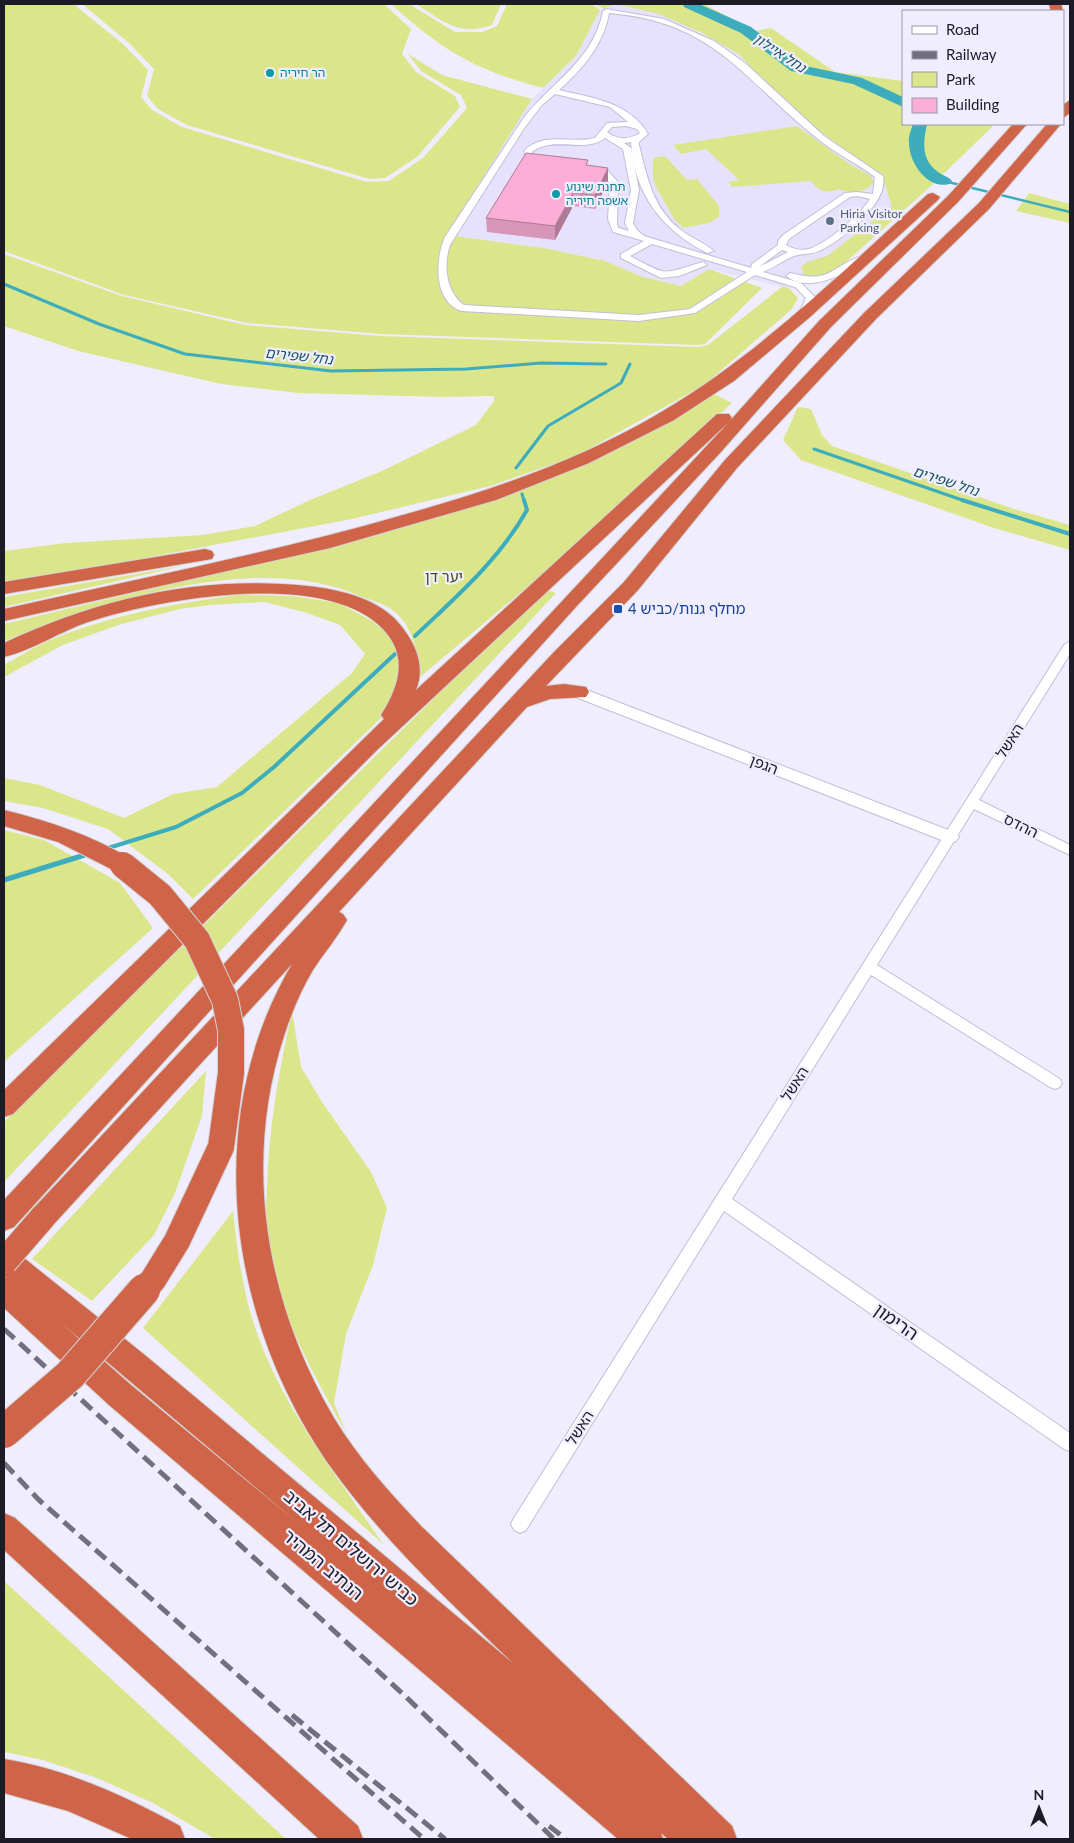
<svg xmlns="http://www.w3.org/2000/svg" width="1074" height="1843" font-family="Lato,'Noto Sans Hebrew',sans-serif">
	<style>
		.built { fill: #e6e2fe }
		.green { fill: #dbe68b }
		.lines { fill: none; stroke-linecap: round; stroke-linejoin: round }
		.stream-far3 { stroke: #3dacbd; stroke-width: 2.5 }
		.stream-far2 { stroke: #3dacbd; stroke-width: 3 }
		.stream-far1 { stroke: #3dacbd; stroke-width: 4 }
		.stream { stroke: #3dacbd; stroke-width: 5 }
		.river { fill: #3dacbd; fill-rule: evenodd }
		.street-casing { stroke: #c1bdd8; stroke-width: 2 }
		.secondary-casing { stroke: #c1bdd8; stroke-width: 2 }
		.highway-casing { stroke: #d2d2d4; stroke-width: 2 }
		.street { fill: #fff; fill-rule: evenodd }
		.secondary { fill: #fff; fill-rule: evenodd }
		.highway { fill: #d06448; fill-rule: evenodd }
		.rail { stroke: #72707d; stroke-width: 5; stroke-dasharray: 14 7; stroke-linecap: butt }
		.highway-bridge-far1-casing { stroke: #d2d2d4; stroke-width: 28; stroke-linecap: butt }
		.highway-bridge-casing { stroke: #d2d2d4; stroke-width: 34; stroke-linecap: butt }
		.highway-bridge-far1 { stroke: #d06448; stroke-width: 26 }
		.highway-bridge { stroke: #d06448; stroke-width: 32 }
		.wall { fill: #d796b8 }
		.shaded-wall { fill: #af7a96 }
		.building { fill: #faaed6; stroke: #af7a96 }
		.culture-dot { fill: #0f9aa8; stroke: #efedfe; stroke-width: 2 }
		.service-dot { fill: #5c6f8a; stroke: #efedfe; stroke-width: 2 }
		.transit-dot { fill: #1a4fb4; stroke: #efedfe; stroke-width: 2 }
		.labels { text-anchor: middle; stroke-width: 4.5; stroke-linejoin: round; paint-order: stroke }
		.far-culture-label { font-size: 12px; fill: #0d838f; stroke: #efedfe; text-anchor: start }
		.far-service-label { font-size: 12px; fill: #4e5e75; stroke: #efedfe; text-anchor: start }
		.far-water-label { font-size: 14px; font-style: italic; fill: #14535c; stroke: #efedfe }
		.park-label { font-size: 15px; fill: #474c22; stroke: #efedfe }
		.transit-label { font-size: 15px; fill: #164399; stroke: #efedfe; text-anchor: start }
		.street-label { font-size: 15px; fill: #1d1c26; stroke: #efedfe }
		.near-street-label { font-size: 18px; fill: #1d1c26; stroke: #efedfe }
	</style>
	<rect width="100%" height="100%" fill="#efedfe"/>
	<path class="built" d="M615,4l44,10 21,8 60,33 25,28 50,45 67,48 11,30 -66,50 -37,33 -81,-20 -28,17 -38,-9 -38,-16 -61,-13 -97,-13 85,-136 44,-43 24,-46z"/>
	<path class="green" d="M4,4h72l1,3 46,37 25,26 -7,27 11,13 30,17 185,55 22,-1 34,-23 44,-50 -6,-13 -40,-24 -13,-17 34,21 90,24 -85,136 97,13 61,13 38,16 38,9 28,-17 53,19 -57,56 -7,1 -317,-11 -134,-11 -123,-28 -120,-44z
		M82,4h302l27,25 -9,25 14,18 39,24 5,11 -43,50 -32,21 -16,1 -182,-54 -29,-16 -11,-13 7,-27 -25,-26z
		M391,4h18l46,28h27l15,-6 10,-22h85l8,6 -24,46 -33,32c-68,-18 -100,-37 -152,-84z
		M416,4h85l-9,21c-33,12 -49,-4 -76,-21z
		M596,4h108l51,27 16,-3 64,44 68,9v43h92l-64,62 -95,85 -10,6 -21,1 -4,-11 6,-5 20,-6 65,-50 -10,-30 -67,-48 -50,-45 -25,-28 -38,-22 -43,-19 -44,-10 -11,5z
		M797,126l51,37 23,13 3,6c-9,11 -23,13 -35,7 -14,5 -19,3 -28,-8l-79,6 -4,-5 11,-2 -33,-31 -25,5 -8,-9z
		M665,156l22,24 10,-1 22,27v11l-10,6 -26,5 -9,-9 -19,-34 -2,-7v-20z
		M1029,193l41,11v19l-54,-12z
		M4,254l118,42 123,29 136,11 318,11 9,-2 75,-59 7,3 8,9 -6,11 -88,76 -128,71 -86,30 -138,33 -313,59 -35,3v-30l62,-8 137,-8 52,-9 55,-26 72,-29 94,-46 18,-24v-5l-52,1 -144,-4 -77,-9 -143,-33 -74,-25z
		M712,393l20,10 -149,137 -163,137c-2,-24 -7,-53 -29,-68 -9,-6 -21,-9 -31,-13 -105,-46 -255,6 -356,45v-17l272,-65 193,-52z
		M798,407l13,2 11,26 10,11 179,62 59,17v25l-76,-22 -193,-68 -18,-20z
		M187,565l-183,42v-10z
		M545,589l11,4 -552,589v-60z
		M237,595l55,1 47,7 33,18 22,18 6,20 -7,35 -12,24 -188,181 -25,-25 -60,-45 -65,-21 -39,-7v-23l36,7 84,33 49,-24 44,-7 135,-114 13,-19 -25,-29 -33,-12 -42,-11 -55,3 -30,4 -62,16 -55,20 -59,32v-12c13,-7 26,-16 40,-22 61,-27 127,-39 193,-48z
		M4,830l40,10 76,43 33,45 -149,134z
		M292,1011l9,56 21,35 49,70 16,36 -14,57 -27,69 -12,69 12,30c-32,-58 -67,-119 -78,-185 -3,-19 -2,-41 -1,-61 2,-62 12,-115 25,-176z
		M206,1071l-4,45 -27,77 -21,42 -62,66 -60,-42z
		M233,1211c3,32 8,65 16,97 24,88 84,162 134,236l-240,-216z
		M4,1581l282,258h-71l-62,-36 -56,-25 -54,-18 -39,-8z"/>
	<g class="lines">
		<path class="stream-far3" d="M944,181l126,31"/>
		<path class="stream-far2" d="M4,284l95,40 86,30 146,17 135,-2 75,-6 65,1
			M814,449l151,52
			M516,468l32,-42 73,-43 9,-19
			M522,494l2,7"/>
		<path class="stream-far1" d="M962,500l108,34
			M415,636c41,-39 84,-76 112,-126l-3,-10
			M105,849l71,-22 66,-34 32,-26 121,-113"/>
		<path class="stream" d="M4,880l84,-26"/>
		<path class="river" d="M683,4h16l52,23 50,38 61,13 41,19v10l-50,-23 -62,-13 -50,-38 -57,-26z
			M913,124h14c-4,18 -6,36 11,48 5,4 10,4 14,9l-3,3c-21,6 -40,-21 -40,-41 -1,-6 2,-13 4,-19z"/>
		<g class="street-casing">
			<path id="street" d="M606,9l58,10 50,22 31,22 79,73 59,40c6,27 -41,64 -62,74 -9,5 -18,3 -27,6 -11,4 -20,12 -31,16l38,11 13,13 1,2 -8,18 -8,-2 7,-16 -11,-11 -40,-12 -60,38 -56,8 -177,-10c-29,-9 -27,-52 -17,-74l80,-121c29,-35 69,-57 78,-105zM609,13c107,9 134,67 209,126 18,15 39,24 57,38l-2,17 -16,-2 -12,1 -62,42 -5,6v4l-26,19 -1,4 -107,-32 -7,-6 -4,-7 6,-33 -8,-42 -7,-5 7,-1c3,52 31,88 76,111l7,-2c-9,-8 -23,-13 -33,-21 -28,-21 -34,-53 -42,-85v-3l9,-8c-19,-32 -55,-36 -89,-44 23,-20 45,-46 50,-77zM555,94l55,13 18,15 -21,1 -12,15c-24,6 -52,-7 -71,13l3,8 17,5 4,-2 -1,-2 -14,-4 -1,-4c22,-17 52,2 73,-14l18,11 8,41 -6,33 4,8 -10,-3 -2,-3 1,-43 -10,-11 -16,-4 -4,2 14,6 8,8 -2,36 5,13 31,9 -23,13v4l40,20 18,-2 28,-11 -4,-3c-42,12 -33,15 -73,-6l22,-12 95,28 -57,37 -51,6 -175,-10c-18,-13 -21,-40 -14,-60l73,-115 18,-24zM626,126l11,3 3,4c-11,7 -23,7 -33,-1l5,-5zM857,196l13,3c-9,15 -44,45 -61,50 -8,2 -16,0 -23,-4l3,-6 61,-42zM782,250l6,2 -29,15z
				M862,256l4,3 -1,2c-21,13 -55,33 -79,15l4,-3c42,11 39,-6 72,-17z
				M1070,641v13l-91,146 91,45v10l-96,-46 -97,156 183,114 2,4 -2,4 -5,2 -5,-2 -179,-112 -139,224 338,234v18l-6,-2 -340,-238 -198,319 -6,3 -6,-3 -3,-6 3,-6 550,-873z"/>
		</g>
		<g class="secondary-casing">
			<path id="secondary" d="M579,687l377,146 3,4 -3,4 -6,2 -6,-2 -371,-145 -2,-4 2,-4z"/>
		</g>
		<g class="highway-casing">
			<path id="highway" d="M1049,4h12l2,7h-12z
				M1070,100v13l-7,5v-13z
				M1013,124h14l-69,78 -127,125 -111,126 -145,155 -561,619 -10,4v-31l725,-778 -353,329 -363,363 -9,3v-27l380,-371 -3,-4c18,-28 28,-59 2,-86 -57,-61 -225,-30 -295,-7 -29,10 -55,28 -84,35v-14c96,-45 197,-68 304,-57 34,4 73,13 94,41 15,19 23,41 14,63l301,-276h12l3,4 -3,4 90,-101 129,-125z
				M1047,124h14l-72,85 -113,110 -139,149 -99,122 -92,96 18,-2 22,3 3,5 -3,5 -36,2 -23,8 -188,205 4,2 4,6c-10,18 -23,33 -34,50 -12,20 -22,44 -29,66 -42,129 -18,267 50,382 24,40 56,75 88,109l310,299 5,13h-69l-7,-6 2,6h-45l-509,-434 -105,-97v-31l3,1 -3,-2v-29l10,3 132,106 368,308c-63,-61 -129,-122 -181,-194 -104,-145 -134,-348 -41,-506l-239,261 -10,4 -10,-4 -4,-8 4,-8 521,-557 70,-70 101,-122 139,-147 115,-110zM61,1323l238,201 -168,-139z
				M933,193l7,4 -2,3 -128,117 -76,64 -60,39 -85,43 -93,37 -166,48 -326,73v-12c133,-30 268,-56 399,-94 90,-25 180,-56 260,-104 98,-58 181,-141 265,-217z
				M205,549l7,2 2,4 -2,4 -208,35v-12z
				M4,810c45,11 87,25 127,49l3,6 -3,6 -8,2 -8,-2 -57,-29 -54,-16z
				M4,1513l11,5 343,308 5,13h-44l-315,-289z
				M4,1759c62,10 121,37 176,67l5,13h-53l-64,-28 -64,-18z"/>
		</g>
		<use href="#street" class="street"/>
		<use href="#secondary" class="secondary"/>
		<use href="#highway" class="highway"/>
		<path class="rail" d="M4,1329l399,365 151,145
			M4,1463l35,37 385,339
			M292,1715l153,124
			M549,1826l17,13"/>
		<g class="highway-bridge-far1-casing">
			<path id="highway-bridge-far1" d="M123,865l37,30 37,45 28,60 6,30v43l-10,74 -44,94 -24,39 -10,11
				M4,1262l39,-45"/>
		</g>
		<g class="highway-bridge-casing">
			<path id="highway-bridge" d="M4,1432l66,-57 74,-85"/>
		</g>
		<use href="#highway-bridge-far1" class="highway-bridge-far1"/>
		<use href="#highway-bridge" class="highway-bridge"/>
	</g>
	<path class="wall" d="M588,166l20,16 -13,27 -22,-3 -18,34 -68,-8 -1,-14z"/>
	<path class="shaded-wall" d="M608,168v14l-13,27v-14z
		M573,193v13l-18,34v-14z"/>
	<path class="building" d="M526,153l62,7 -2,5 22,3 -13,27 -22,-2 -18,33 -69,-8z"/>
	<g class="culture-dot">
		<circle cx="270" cy="73" r="5"/>
		<circle cx="556" cy="194" r="5"/>
	</g>
	<circle class="service-dot" cx="830" cy="221" r="5"/>
	<rect class="transit-dot" x="613" y="604" width="10" height="10" rx="2.5"/>
	<g class="labels">
		<g class="far-culture-label">
			<text x="280" y="77">הר חיריה</text>
			<text x="566" y="191">תחנת שינוע<tspan x="566" dy="14">אשפה חיריה</tspan></text>
		</g>
		<g class="far-service-label">
			<text x="840" y="218">Hiria Visitor<tspan x="840" dy="14">Parking</tspan></text>
		</g>
		<g class="far-water-label">
			<text transform="translate(780 53) rotate(33)" y="5">נחל איילון</text>
			<text transform="translate(299 356) rotate(6)" y="5">נחל שפירים</text>
			<text transform="translate(946 481) rotate(18)" y="5">נחל שפירים</text>
		</g>
		<g class="park-label">
			<text x="444" y="582">יער דן</text>
		</g>
		<g class="transit-label">
			<text x="628" y="614">מחלף גנות/כביש 4</text>
		</g>
		<g class="street-label">
			<text transform="translate(1010 741) rotate(-58)" y="5">האשל</text>
			<text transform="translate(764 765) rotate(21)" y="5">הגפן</text>
			<text transform="translate(1021 826) rotate(26)" y="5">ההדס</text>
			<text transform="translate(795 1084) rotate(-58)" y="5">האשל</text>
			<text transform="translate(580 1428) rotate(-58)" y="5">האשל</text>
		</g>
		<g class="near-street-label">
			<text transform="translate(896 1322) rotate(35)" y="6">הרימון</text>
			<text transform="translate(351 1548) rotate(40)" y="6">כביש ירושלים תל אביב</text>
			<text transform="translate(323 1565) rotate(40)" y="6">הנתיב המהיר</text>
		</g>
	</g>
	<rect width="1074" height="1843" fill="none" stroke="#1d1c26" stroke-width="10"/>
	<rect x="902" y="10" width="162" height="115" fill="#efedfe" stroke="#9b99a8"/>
	<rect x="912" y="26" width="25" height="8" fill="#ffffff" stroke="#9b99a8"/>
	<text x="946" y="35" font-size="15" fill="#1d1c26">Road</text>
	<rect x="912" y="51" width="25" height="8" fill="#72707d" stroke="#9b99a8"/>
	<text x="946" y="60" font-size="15" fill="#1d1c26">Railway</text>
	<rect x="912" y="72" width="25" height="15" fill="#dbe68b" stroke="#9b99a8"/>
	<text x="946" y="85" font-size="15" fill="#1d1c26">Park</text>
	<rect x="912" y="98" width="25" height="15" fill="#faaed6" stroke="#9b99a8"/>
	<text x="946" y="110" font-size="15" fill="#1d1c26">Building</text>
	<g transform="translate(1039 1808)" stroke="#efedfe" stroke-width="4" paint-order="stroke">
	<path d="M0-4L9 19L0 12L-9 19Z" fill="#1d1c26"/>
	<text y="-8" font-size="14" font-weight="bold" text-anchor="middle" fill="#1d1c26">N</text>
	</g>
</svg>
